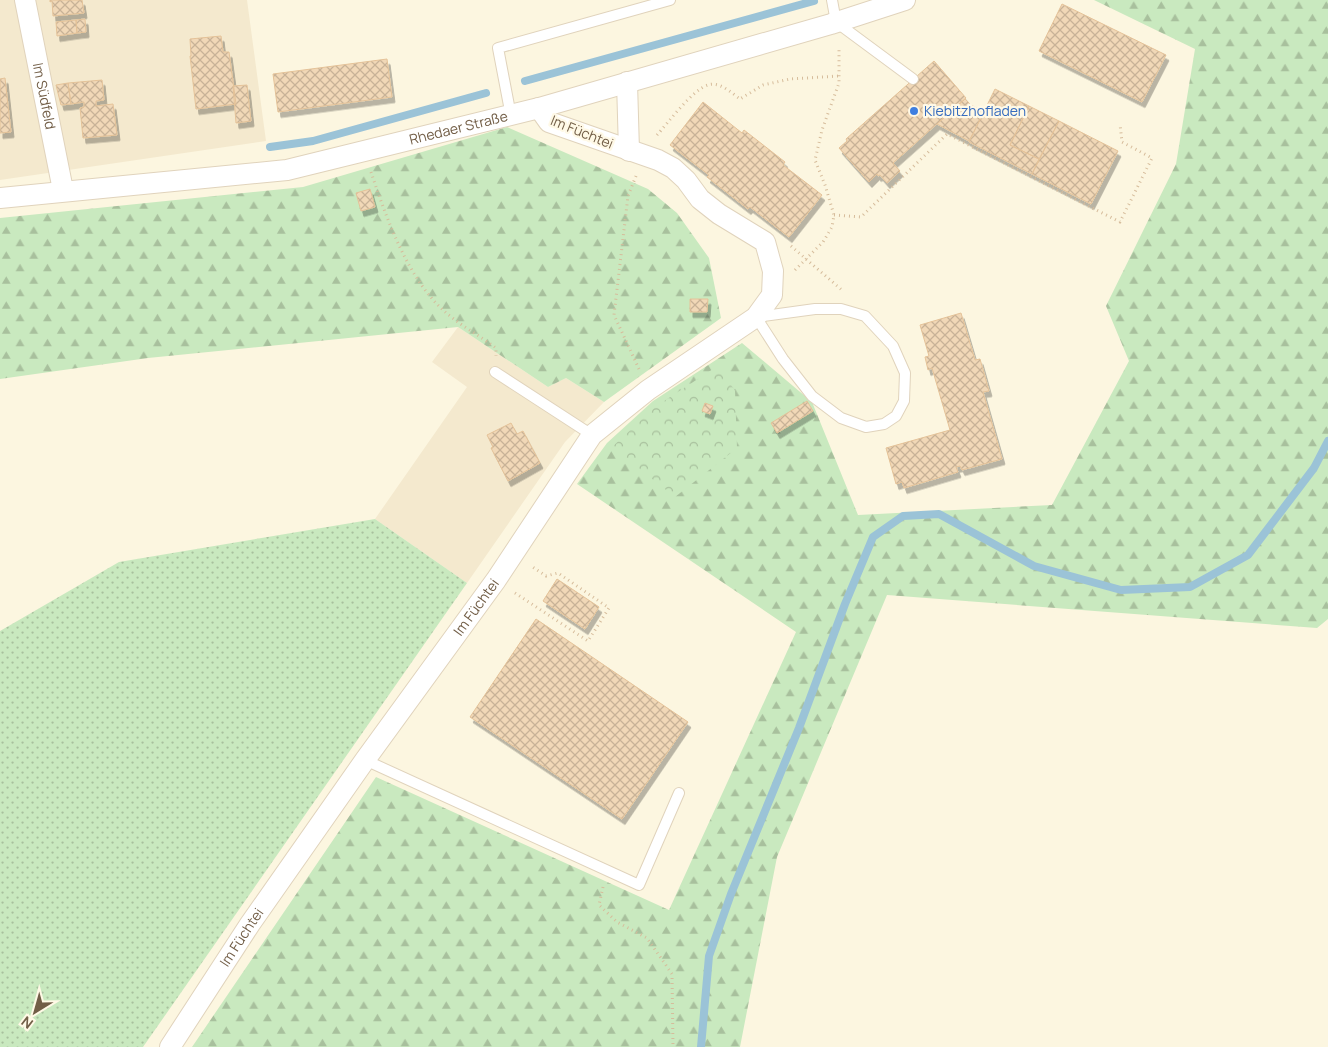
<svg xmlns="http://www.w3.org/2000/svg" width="1328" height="1047" font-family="Manrope,sans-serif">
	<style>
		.residential { fill: #f4e9ce }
		.grass { fill: url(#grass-dots) }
		.forest { fill: url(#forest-firs) }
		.park { fill: url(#park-crowns) }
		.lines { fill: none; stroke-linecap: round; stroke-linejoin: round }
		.stream { stroke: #9bc3d7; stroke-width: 8 }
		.building { fill: url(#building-cross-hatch); stroke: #e4c298; filter: url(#shadow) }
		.service-casing { stroke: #e0d3bc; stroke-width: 12 }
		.minor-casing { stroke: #e0d3bc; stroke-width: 22 }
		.path { stroke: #d6bc9b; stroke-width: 3; stroke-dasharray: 1 4; stroke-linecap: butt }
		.service { stroke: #fff; stroke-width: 10 }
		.minor { stroke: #fff; stroke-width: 20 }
		.shop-dot { fill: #3f7fe0; stroke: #fff9e6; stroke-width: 2 }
		.labels { text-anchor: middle; stroke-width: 4.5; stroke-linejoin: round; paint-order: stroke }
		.street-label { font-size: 14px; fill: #725e47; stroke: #fff9e6 }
		.shop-label { font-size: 14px; fill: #366cbe; stroke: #fff9e6; text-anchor: start }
	</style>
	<defs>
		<pattern id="grass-dots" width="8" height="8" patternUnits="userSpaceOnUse" patternTransform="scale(1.25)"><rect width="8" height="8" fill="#c9e9bf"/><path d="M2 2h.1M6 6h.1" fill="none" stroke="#a8c09d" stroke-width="1.8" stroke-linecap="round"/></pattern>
		<pattern id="forest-firs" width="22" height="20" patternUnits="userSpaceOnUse" patternTransform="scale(1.25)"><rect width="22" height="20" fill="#c9e9bf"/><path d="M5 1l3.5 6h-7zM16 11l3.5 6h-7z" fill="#a8c09d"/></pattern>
		<pattern id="park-crowns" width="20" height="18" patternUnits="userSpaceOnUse" patternTransform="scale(1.25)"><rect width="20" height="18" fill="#c9e9bf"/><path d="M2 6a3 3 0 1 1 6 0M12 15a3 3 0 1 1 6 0" fill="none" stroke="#a8c09d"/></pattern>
		<pattern id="building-cross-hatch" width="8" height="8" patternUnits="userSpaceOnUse" patternTransform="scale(1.25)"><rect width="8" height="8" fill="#f1d8b7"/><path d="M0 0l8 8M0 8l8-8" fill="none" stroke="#c8b297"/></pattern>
		<filter id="shadow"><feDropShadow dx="3" dy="5.5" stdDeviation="0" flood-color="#0004"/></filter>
	</defs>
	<rect width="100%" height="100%" fill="#fcf6e0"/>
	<path class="residential" d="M0,0h247l19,141 -266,39z
		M458,327l90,60 18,-9 38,24 -39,40 -98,141 -92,-64 92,-132 -35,-25z"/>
	<path class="grass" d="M375,519l92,64 -324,464h-143v-416l119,-69z"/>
	<path class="forest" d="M1094,0h234v619l-11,9 -430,-33 -110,262 -37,190h-548l184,-270 293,133 127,-278 -219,-148 30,-41 46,-42 89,-58 70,59 46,113 194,-10 77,-144 -23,-55 70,-142 19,-115z
		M507,127l141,62 29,24 32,45 12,60 -117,84 -38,-24 -18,9 -90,-60 -310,31 -148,21v-161l303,-31z"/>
	<path class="park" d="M716,367l19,23 2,58 -62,49 -63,-50 43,-40z"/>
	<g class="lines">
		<path class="stream" d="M525,81l289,-80
			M270,147l43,-6 173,-48
			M701,1047l8,-91 22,-62 68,-166 46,-124 28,-67 30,-21 36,-2 95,52 87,24 69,-3 58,-32 66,-87 14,-27"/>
	</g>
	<path class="building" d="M50,0h32l2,13 -31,3 -1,-15 -2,1z
		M1062,4l104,51 -24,47 -103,-51z
		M85,19l1,13 -9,1 -1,-13z
		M76,20l1,13 -20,3 -1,-14z
		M221,36l2,16h6l7,52 -40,5 -6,-53h1l-1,-17z
		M387,59l5,38 -114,15 -5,-38z
		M934,61l32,37 -73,65 7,8 -13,12 -7,-8 -2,1 -1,-2 -8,8 -30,-34 8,-7 -1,-2z
		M5,78l6,54 -11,1v-54z
		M102,80l2,20 -8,1v5l17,-2 4,31 -34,3 -3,-30 4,-1v-5l-13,2 -3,-21z
		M68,83l3,21 -10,1 -5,-20z
		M247,85l4,36 -15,2 -3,-37z
		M995,89l34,17 -19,39 29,14 -7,15 -63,-32z
		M965,99l6,6 13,7 -15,29 -32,-17z
		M703,102l39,31 2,-3 41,32 -2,3 39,30 -33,42 -39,-30 -2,2 -41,-32 2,-2 -39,-30z
		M1029,106l30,15 -20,38 -29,-14z
		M1059,121l59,30 -27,53 -59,-30z
		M370,189l5,18 -14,4 -5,-18z
		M690,299h18l-1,13h-17z
		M961,313l14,47 5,-1 9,32 -6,1 19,67 -40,11 -2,-4 -4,1 2,5 -54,16 -2,-6 -6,2 -10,-36 64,-18 -18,-62 -4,2 -3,-13 4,-1 -9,-31z
		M807,401l6,10 -36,22 -6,-10z
		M705,403l8,3 -3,8 -8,-3z
		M511,423l6,11 6,-3 17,32 -32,18 -17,-33 2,-1 -6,-12z
		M557,579l42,28 -14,22 -42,-28z
		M536,619l152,103 -66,97 -152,-102z"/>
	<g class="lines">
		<g class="service-casing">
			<path id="service" d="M832,0l4,22 77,57
				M511,116l-13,-68 172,-48
				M815,309h26l24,7 28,30 12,27 -1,28 -8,15 -12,8 -18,3 -25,-9 -29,-22 -29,-37 -27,-42z
				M495,372l97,63
				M365,760l274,125 40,-92"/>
		</g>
		<g class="minor-casing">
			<g id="minor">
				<path id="s1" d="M25,0l38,190"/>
				<path d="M627,82l2,69"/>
				<path id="s2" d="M0,198l287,-28 252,-62 292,-84 74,-24"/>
				<path id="s3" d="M170,1047l80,-123 115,-164 131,-180 96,-145 56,-45 108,-73 16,-22 1,-24 -8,-29 -46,-28 -19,-15 -14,-19 -13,-12 -15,-8 -109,-38 -10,-14"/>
			</g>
		</g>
		<path class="path" d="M657,135c11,-12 36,-46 51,-50 11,-4 24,8 32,14l23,-14 27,-6 49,-3
			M371,172c15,45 36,105 72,138 15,14 37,26 53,38v8
			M636,176l-8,20 -14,119 25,54
			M834,215l27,2 86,-83 173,88 32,-64 -30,-16 -2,-18
			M791,246l52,45
			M795,270l28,-28 9,-15 2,-12 -9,-30 -10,-25 7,-30 17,-47v-35
			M515,593l73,48 21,-33 -51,-35 -12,3 -15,-10
			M603,887l-4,18 18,17 30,16 25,36 1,73"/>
		<use href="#service" class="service"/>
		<use href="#minor" class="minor"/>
	</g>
	<circle class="shop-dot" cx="914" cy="111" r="5"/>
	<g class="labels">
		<g class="street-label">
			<text dy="5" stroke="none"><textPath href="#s1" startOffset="98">Im Südfeld</textPath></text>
			<text dy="5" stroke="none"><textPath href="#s2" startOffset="465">Rhedaer Straße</textPath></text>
			<text transform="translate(582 132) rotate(22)" y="5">Im Füchtei</text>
			<text dy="5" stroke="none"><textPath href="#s3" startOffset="536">Im Füchtei</textPath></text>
			<text dy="5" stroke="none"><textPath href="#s3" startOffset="131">Im Füchtei</textPath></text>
		</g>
		<g class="shop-label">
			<text x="924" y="116">Kiebitzhofladen</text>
		</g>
	</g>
	<g transform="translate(35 1012) rotate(217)" stroke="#fff9e6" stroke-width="4" paint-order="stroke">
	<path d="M0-4L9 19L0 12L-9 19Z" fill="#725e47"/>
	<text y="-8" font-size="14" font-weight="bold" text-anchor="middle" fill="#725e47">N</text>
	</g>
</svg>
